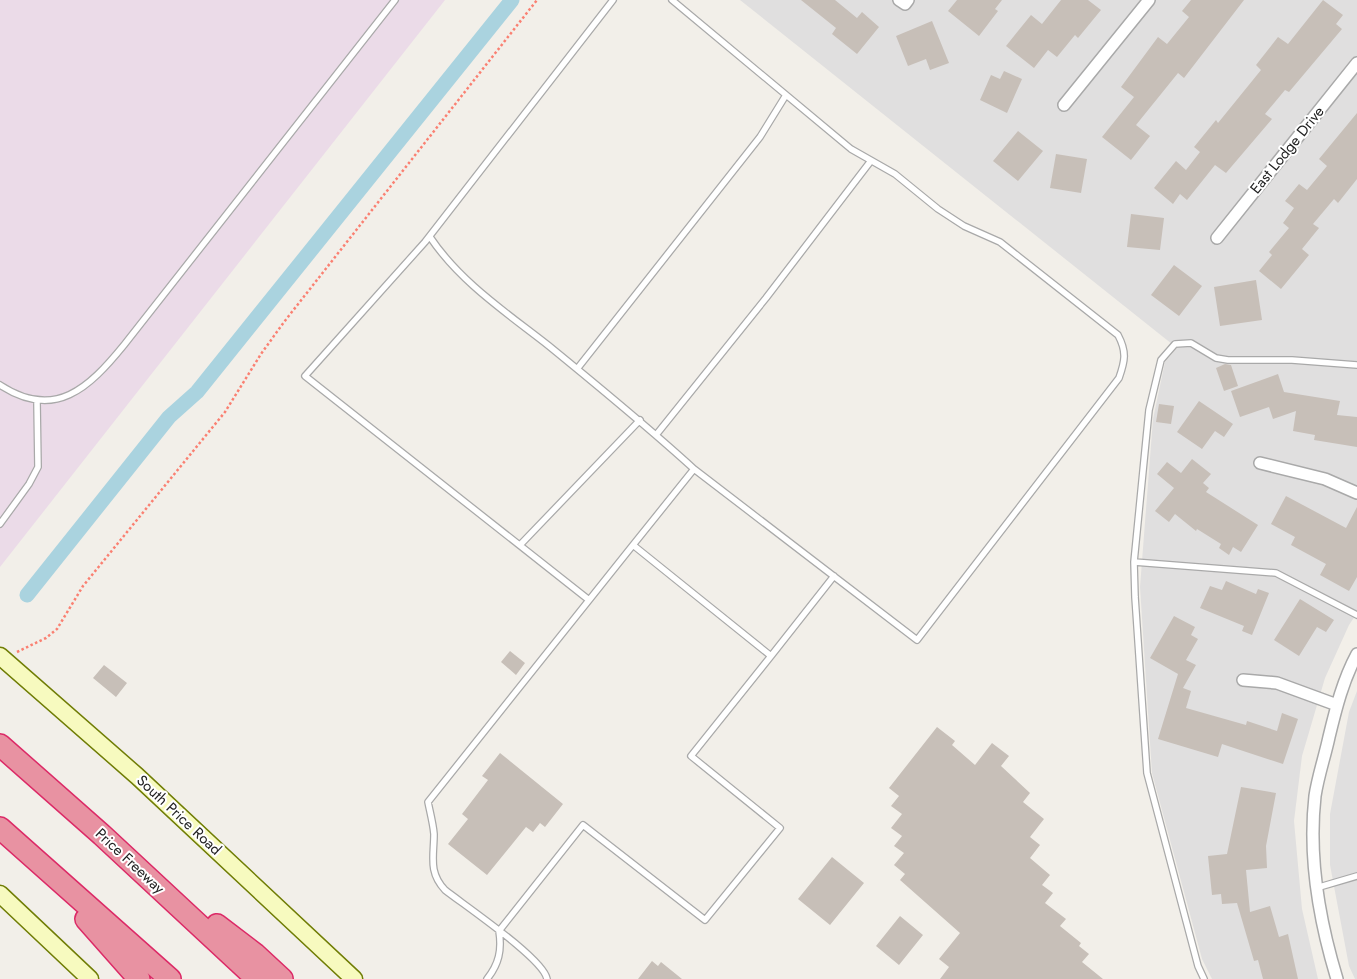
<svg xmlns="http://www.w3.org/2000/svg" width="1357" height="979" font-family="Jost,sans-serif">
	<style>
		.residential { fill: #e0dfdf }
		.industrial { fill: #ebdbe8 }
		.lines { fill: none; stroke-linecap: round; stroke-linejoin: round }
		.canal { stroke: #aad3df; stroke-width: 15 }
		.building { fill: #c7bfb8 }
		.service-casing { stroke: #a9a9a9; stroke-width: 8 }
		.minor-casing { stroke: #a9a9a9; stroke-width: 14 }
		.secondary-casing { stroke: #707d05; stroke-width: 19 }
		.motorway-casing { stroke: #dc2a67; stroke-width: 24 }
		.path { stroke: #fa8072; stroke-width: 2.5; stroke-dasharray: 2.5 2.5; stroke-linecap: butt }
		.service { stroke: #fff; stroke-width: 5.5 }
		.minor { stroke: #fff; stroke-width: 11 }
		.secondary { stroke: #f7fabf; stroke-width: 16 }
		.motorway { stroke: #e892a2; stroke-width: 21 }
		.labels { text-anchor: middle; stroke-width: 4; stroke-linejoin: round; paint-order: stroke }
		.street-label { font-size: 15px; fill: #222; stroke: #fff }
	</style>
	<rect width="100%" height="100%" fill="#f2efe9"/>
	<path class="residential" d="M740,0h617v613l-8,12 -24,53 -23,78 -8,65 8,88 16,70h-106l-10,-20 -50,-186 -12,-186 13,-168 12,-57 12,-14z
		M1357,691v288h-2l-6,-13 -19,-101v-51l19,-102z"/>
	<path class="industrial" d="M0,0h445l-445,567z"/>
	<g class="lines">
		<path class="canal" d="M27,595l142,-178 28,-25 315,-392"/>
	</g>
	<path class="building" d="M801,0h34l22,18 5,-6 17,15 -22,27 -25,-20 4,-6z
		M957,0h45l-7,9 3,2 -19,25 -31,-25z
		M1061,0h27l13,10 -23,28 -3,-3 -18,22 -9,-7 -14,18 -28,-22 25,-31 11,9z
		M1191,0h53l-60,78 -6,-5 -42,52 14,11 -19,24 -29,-23 32,-40 -13,-10 37,-50 9,7 22,-27 -7,-6z
		M1323,0l20,15 -7,9 6,5 -53,63 -4,-2 -20,24 7,5 -46,54 -11,-8 -28,35 -7,-6 -7,10 -19,-16 22,-27 10,9 14,-18 -6,-5 22,-27 2,3 43,-53 -5,-5 22,-28 10,7z
		M932,21l17,42 -19,7 -4,-11 -18,7 -12,-30z
		M1004,71l18,8 -15,34 -27,-13 11,-25 9,4z
		M1357,113v66l-19,24 -4,-4 -21,25 6,4 -17,21 7,6 -28,34 -22,-18 13,-16 -3,-3 20,-24 -6,-5 11,-15 -9,-7 14,-17 8,6 20,-24 -8,-7z
		M1018,131l25,20 -25,30 -25,-20z
		M1056,154l31,5 -6,34 -31,-5z
		M1131,214l33,4 -4,32 -33,-3z
		M1174,265l28,21 -23,30 -28,-21z
		M1256,280l6,40 -42,6 -6,-39z
		M1225,364l6,1 7,21 -14,5 -8,-23z
		M1278,374l6,18 56,9 -3,14 20,2v30l-43,-7 1,-5 -22,-4 3,-20 -23,8 -4,-12 -29,10 -9,-26z
		M1199,401l34,23 -9,13 -9,-6 -13,18 -25,-17z
		M1159,404l15,2 -3,18 -15,-2z
		M1192,459l19,15 -8,9 6,5 -3,4 52,33 -17,27 -8,-5 -4,8 -10,-7 2,-4 -24,-15 -1,2 -21,-17 -6,8 -14,-11 19,-23 -17,-14 10,-12 14,11z
		M1286,496l60,32 11,-21v70l-8,14 -29,-16 6,-11 -35,-19 4,-8 -24,-13z
		M1226,581l30,13 2,-5 11,4 -17,42 -10,-4 2,-5 -44,-18 10,-22 12,4z
		M1300,599l34,21 -8,12 -9,-5 -18,29 -25,-16z
		M1174,616l21,11 -4,8 7,4 -12,21 10,5 -13,23 8,3 -5,17 60,17 1,-4 30,10 5,-18 16,6 -15,45 -61,-20 -4,13 -60,-18 20,-65 -28,-16z
		M510,651l15,12 -9,12 -15,-13z
		M104,665l23,18 -11,14 -23,-19z
		M937,727l18,14 -3,4 23,20 17,-22 17,13 -8,10 29,27 -7,9 21,17 -14,18 10,8 -10,13 20,17 -8,10 11,8 -8,10 21,16 -6,7 21,17 -2,3 10,8 -7,8 21,17h-163l9,-12 -10,-8 21,-26 -60,-53 5,-6 -11,-9 10,-12 -10,-7 8,-10 -11,-8 11,-14 -11,-8 8,-10 -10,-8z
		M500,753l63,51 -18,23 -5,-4 -7,9 -7,-5 -39,48 -39,-31 20,-25 -6,-5 26,-34 -6,-4z
		M1241,787l35,6 -10,53 1,22 -21,2 4,42 20,-6 9,31 9,-3 10,45h-35l-5,-19 -4,1 -17,-58 -15,1 -1,-10 -9,1 -4,-39 19,-2z
		M832,857l32,26 -34,42 -32,-26z
		M900,916l23,19 -24,30 -23,-19z
		M652,961l6,5 3,-4 21,17h-44z"/>
	<g class="lines">
		<g class="service-casing">
			<path id="service" d="M430,237c30,45 77,76 119,109 49,40 98,80 145,123
				M577,369l183,-232 26,-42
				M0,385c55,36 89,3 124,-40l271,-345
				M656,435l110,-137 104,-136
				M0,524l29,-40 9,-17 -1,-65
				M520,545l120,-125
				M633,545l61,-76 223,171 202,-262c6,-17 8,-26 -1,-43l-118,-93 -36,-16 -26,-17 -43,-35 -44,-25 -179,-149
				M1134,562l15,-152 12,-50 14,-16 16,-1 25,15 12,2h64l65,5
				M589,600l-284,-224 120,-134 188,-242
				M771,656l63,-80
				M1316,888l41,-12
				M487,979c12,-15 15,-29 12,-48l84,-106 122,95 75,-92 -89,-72 80,-100 -138,-111 -205,257c2,10 5,21 6,32 0,22 -6,38 11,56 19,15 99,69 102,89
				M1204,979l-6,-13 -51,-193 -12,-176 -1,-35 142,11 81,42"/>
		</g>
		<g class="minor-casing">
			<path id="minor" d="M899,0l6,4 3,-4
				M1064,105l85,-105
				M1217,238l140,-175
				M1260,463l65,16 32,14
				M1243,680l34,3 60,22
				M1337,979c-18,-59 -29,-121 -22,-183 3,-20 10,-40 14,-59 7,-29 14,-57 28,-83"/>
		</g>
		<g class="secondary-casing">
			<path id="secondary" d="M0,656l137,120 217,203
				M0,894l90,85"/>
		</g>
		<g class="motorway-casing">
			<path id="motorway" d="M0,745l102,90 155,144
				M0,828l170,151
				M86,919l53,60
				M217,925l38,29 27,25"/>
		</g>
		<path class="path" d="M17,652l29,-14 11,-9 26,-43 142,-174 36,-58 23,-32 253,-322"/>
		<use href="#service" class="service"/>
		<use href="#minor" class="minor"/>
		<use href="#secondary" class="secondary"/>
		<use href="#motorway" class="motorway"/>
	</g>
	<g class="labels">
		<g class="street-label">
			<text transform="translate(1287 150) rotate(-51)" y="5">East Lodge Drive</text>
			<text transform="translate(179 815) rotate(43)" y="5">South Price Road</text>
			<text transform="translate(130 861) rotate(43)" y="5">Price Freeway</text>
		</g>
	</g>
</svg>
